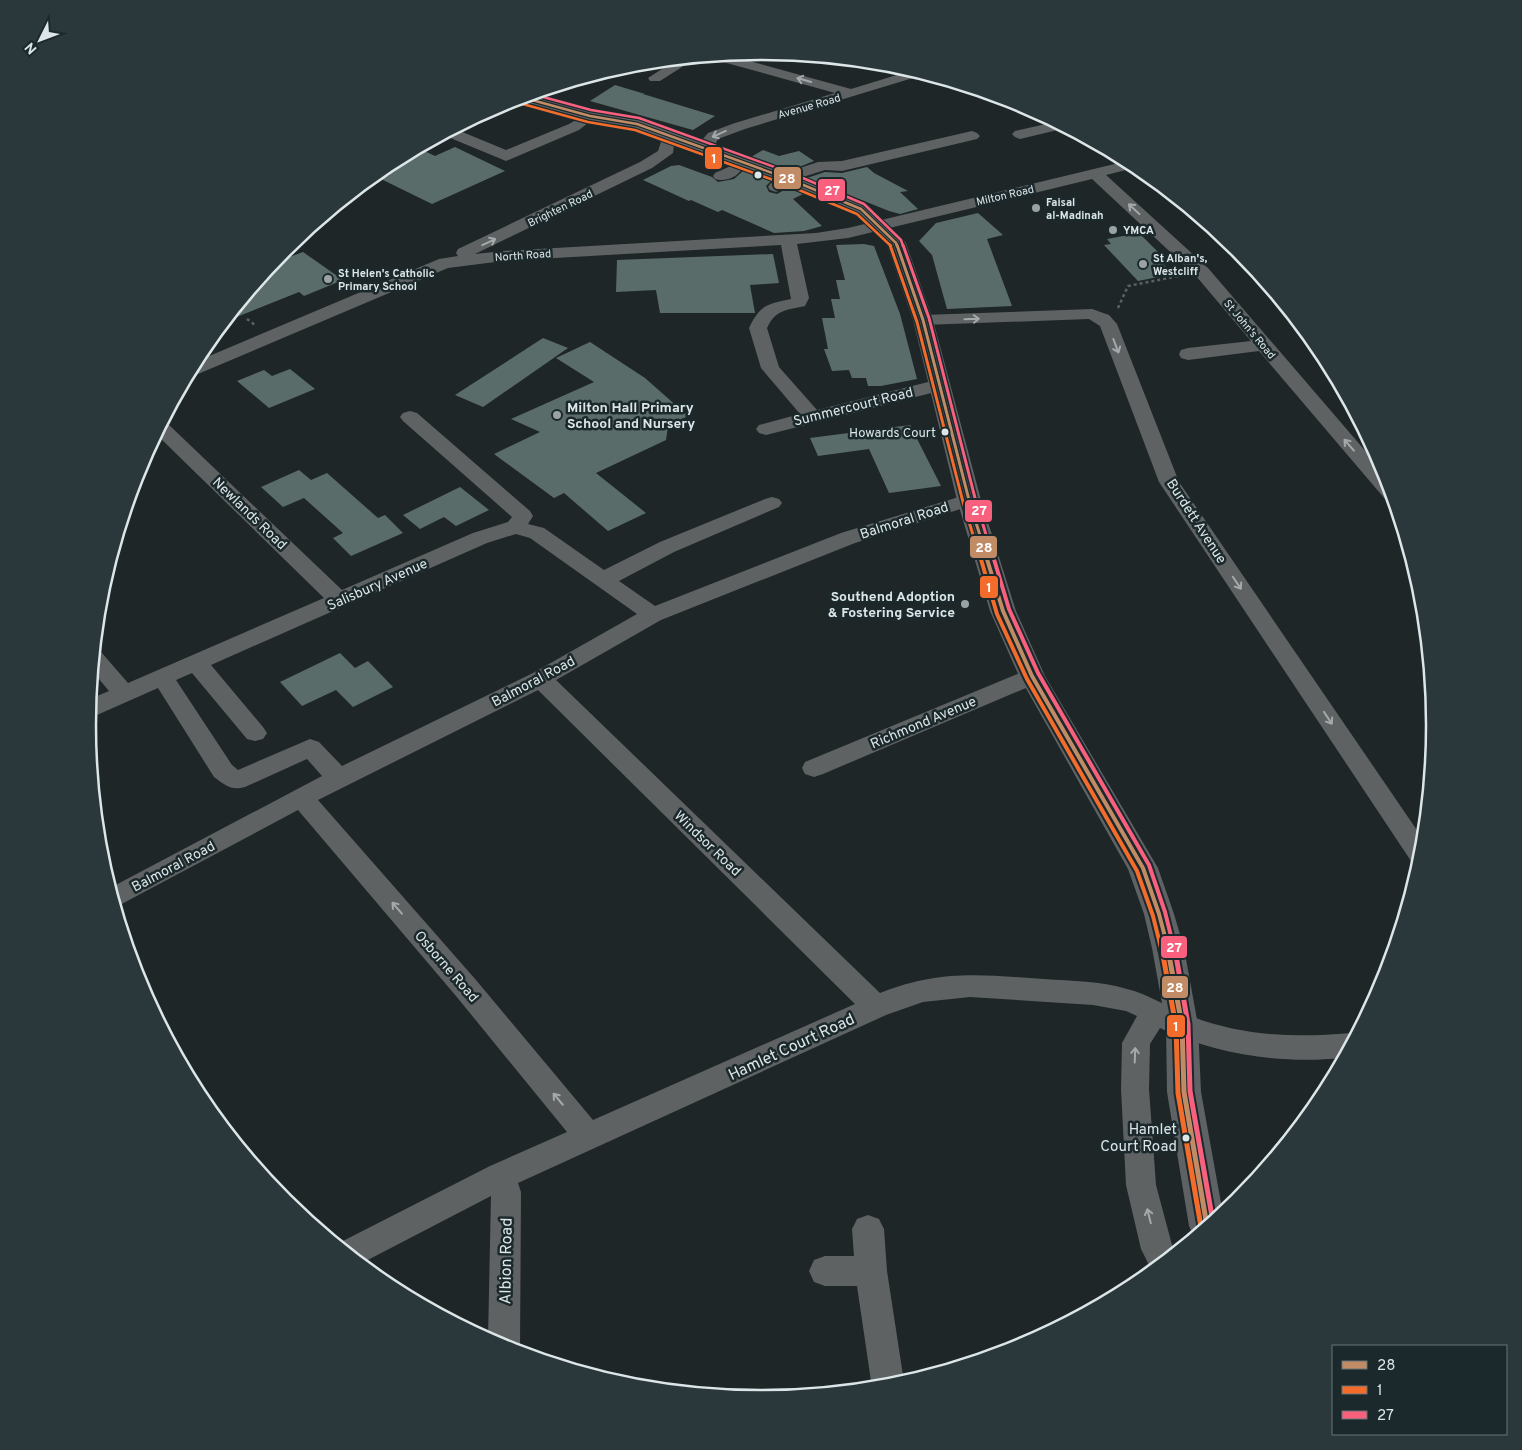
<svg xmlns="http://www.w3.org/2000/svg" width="1522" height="1450" font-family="Overpass,sans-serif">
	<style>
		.building { fill: #5a6c6a }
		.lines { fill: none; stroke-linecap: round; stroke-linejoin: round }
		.path { stroke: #5d6162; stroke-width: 2.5; stroke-dasharray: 3 3; stroke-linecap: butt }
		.minor { fill: #5f6263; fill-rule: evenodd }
		.major { fill: #5e6264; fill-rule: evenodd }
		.bus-1-far3-casing { stroke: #1b292c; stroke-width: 5 }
		.bus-1-far2-casing { stroke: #1b292c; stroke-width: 6 }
		.bus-1-far1-casing { stroke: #1b292c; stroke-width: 8 }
		.bus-1-casing { stroke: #1b292c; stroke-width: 9 }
		.bus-2-far3-casing { stroke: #1b292c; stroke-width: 5 }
		.bus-2-far2-casing { stroke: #1b292c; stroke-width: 6 }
		.bus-2-far1-casing { stroke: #1b292c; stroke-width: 8 }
		.bus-2-casing { stroke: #1b292c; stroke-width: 9 }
		.bus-3-far3-casing { stroke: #1b292c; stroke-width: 5 }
		.bus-3-far2-casing { stroke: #1b292c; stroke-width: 6 }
		.bus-3-far1-casing { stroke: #1b292c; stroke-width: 8 }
		.bus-3-casing { stroke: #1b292c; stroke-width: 9 }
		.bus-1-far3 { stroke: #c18c65; stroke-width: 2.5 }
		.bus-1-far2 { stroke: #c18c65; stroke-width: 3 }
		.bus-1-far1 { stroke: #c18c65; stroke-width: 4 }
		.bus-1 { stroke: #c18c65; stroke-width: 5 }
		.bus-2-far3 { stroke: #f36c2b; stroke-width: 2.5 }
		.bus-2-far2 { stroke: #f36c2b; stroke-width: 3 }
		.bus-2-far1 { stroke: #f36c2b; stroke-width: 4 }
		.bus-2 { stroke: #f36c2b; stroke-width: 5 }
		.bus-3-far3 { stroke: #f8607d; stroke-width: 2.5 }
		.bus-3-far2 { stroke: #f8607d; stroke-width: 3 }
		.bus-3-far1 { stroke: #f8607d; stroke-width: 4 }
		.bus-3 { stroke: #f8607d; stroke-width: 5 }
		.oneway { stroke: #a4aaac }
		.bus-dot { fill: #dce5e7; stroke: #1b292c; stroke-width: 2 }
		.poi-dot { fill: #9aa2a4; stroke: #1b292c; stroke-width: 2 }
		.labels { text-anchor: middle; stroke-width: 5; stroke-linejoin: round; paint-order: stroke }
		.far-street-label { font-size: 11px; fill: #dce5e7; stroke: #1b292c }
		.far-poi-label { font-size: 11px; font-weight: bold; fill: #dce5e7; stroke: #1b292c; text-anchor: start }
		.bus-label { font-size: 13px; fill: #dce5e7; stroke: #1b292c; text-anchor: end }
		.street-label { font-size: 14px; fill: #dce5e7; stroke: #1b292c }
		.poi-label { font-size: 14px; font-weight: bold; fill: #dce5e7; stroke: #1b292c; text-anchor: start }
		.near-bus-label { font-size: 15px; fill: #dce5e7; stroke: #1b292c; text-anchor: end }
		.near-street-label { font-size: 16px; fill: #dce5e7; stroke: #1b292c }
		.rim { fill: none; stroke: #dce5e7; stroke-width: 2.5 }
		.line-badge { stroke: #1b292c; stroke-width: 2 }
		.badge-label { font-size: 14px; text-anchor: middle; font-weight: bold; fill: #fff }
	</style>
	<rect width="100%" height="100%" fill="#1f2628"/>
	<path class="building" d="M615,85l30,9h-2l72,22 -22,14 -103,-29z
		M455,147l50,24 -73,33 -51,-25 9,-4 -10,-5 38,-22 17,8z
		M763,150l16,6 20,-5 15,10 -25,10 -38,-14z
		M679,165l33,12 6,5 16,-3 9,-8 28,10 -5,5 3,6 8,2 11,-6 15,6 -10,5 29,27 -18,5 -30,2 -52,-23 -4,2 -27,-12 -2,1 -46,-21 28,-14z
		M867,167l7,6 34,18 -8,1 18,17 -18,5 -11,-3 -82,-33 18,-6 17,1z
		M978,213l25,22 -16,4 25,67 -65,3 -15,-54 -13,-14 17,-18z
		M1139,233l20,20 -6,1 20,20 -35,7 -34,-36 7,-1 -4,-5z
		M864,244l10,2 26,68 17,65 -36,7h-13l-2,-8h-14l-3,-8 -17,1 -8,-22h4l-6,-31h13l-4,-19h9l-4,-19h9l-9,-35z
		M303,252l40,28 -39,16 -5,-4 -75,30 49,-59z
		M773,254l6,29 -29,2 5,28h-95l-4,-23 -40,2 1,-32z
		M543,338l25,10 -85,59 -28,-12z
		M590,342l55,36 43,38 -20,10 -2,14 -70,33 50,40 -38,18 -44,-38 -10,5 -60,-44 46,-22 -29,-13 83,-37 -38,-24z
		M290,369l25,20 -46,19 -32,-27 27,-11 8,6z
		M910,425l31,61 -52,7 -20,-44 -51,7 -8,-18z
		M299,470l12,10 16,-7 51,45 7,-3 18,18 -52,23 -18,-18 10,-5 -39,-35 -21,9 -22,-20z
		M460,487l29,23 -33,16 -12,-9 -24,12 -17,-14z
		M340,653l15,15 13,-7 25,26 -40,20 -17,-17 -34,16 -22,-24z"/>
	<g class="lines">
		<path class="path" d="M1118,308l10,-22 51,-10
			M247,319l8,6"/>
		<path class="minor" d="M728,55l123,34 62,-19 13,4 -181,55 -27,10 -7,13h-10l-3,-7 10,-12 27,-10 100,-30 -123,-34 -2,-3z
			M696,58l-36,23h-10l-2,-3 28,-18z
			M590,112l5,1 2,3 -18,14 -73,31 -58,-24 -3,-4 12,-6 3,4 46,19 63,-26z
			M1055,122l11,6 -46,11 -5,-2 -3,-3 3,-3z
			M972,131l5,2 3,3 -3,3 -135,32 -17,-1 -19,6 -30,16 -6,-2 -2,-3 2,-3 24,-14 24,-8 24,-1z
			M666,140l5,2 3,3 -1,8 -21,15 -177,86 28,-3 313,-18 32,-5 279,-67 11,6 -32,8 102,93 178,207 8,26 -9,-2 -126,-148 -71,9 -7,-2 -2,-4 2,-4 7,-2 63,-7 -55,-65 -104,-97 -244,59 -51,6 12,54 -4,8c-18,4 -29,3 -38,22l12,39 38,43 123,-31 7,2 2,4 -2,4 -181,46 -7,-2 -3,-4 3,-4 41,-11 -39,-46 -12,-40c11,-23 18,-24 42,-29l-10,-54 -278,16 -55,7 -250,106 -10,1 7,-13 244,-103 19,-3 -2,-3 2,-4 182,-87 18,-11 3,-9z
			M733,165l6,2 2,3c-5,8 -17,12 -26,9l-2,-3 2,-3z
			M1092,309l17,6 8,9 62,158 244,357 -4,27 -6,-2 -254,-382 -59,-156 -11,-7 -166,6 -6,-1 -3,-4 3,-4 6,-1z
			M410,411l7,2 113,98 3,5 -5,8 16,4 60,42 56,-28 105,-43 7,-2 7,2 3,4 -3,4 -105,45 -55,29 36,25 186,-73 121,-37 7,-2 7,2 3,4 -3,4 -121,39 -194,77 -105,60 324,313c61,-24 101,-18 164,-14 28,2 56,2 83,10 24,6 43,20 66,28 50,19 104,21 157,16l6,2 -13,23c-62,6 -126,-3 -183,-30l-10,16 -1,45 7,96 16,60 3,7 -23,19 -11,-22 -15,-64 -5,-96 1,-46 15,-27 -11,-5 -33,-6 -123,-8 -47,5 -37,13 -368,168 3,9 -1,156 -1,4 -16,-5 -15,-8 3,-143 -131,68 -23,-20 153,-78 77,-34 -111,-136 -158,-186 -182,97 -6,-19 212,-112 -15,-17 -62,28c-14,4 -20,-2 -31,-10l-56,-89 -61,27 -9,2 2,-18 19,-8 -16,-19 2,-22 7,3 26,30 196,-85 -168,-164 7,-12 4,1 175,167 131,-57 35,-11 4,-5 -109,-96 -3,-4 3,-4zM516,534l14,4 107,76 -104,59 -191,93 -23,-24 -9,-3 -72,31 -6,-5 -56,-85 16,-7 55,66 8,2 8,-2 4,-6 -4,-6 -52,-62 276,-122zM538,690l317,314 -262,116 -117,-140 -158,-180z
			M1032,668l8,2 4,6 -4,6 -217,92 -9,3 -9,-3 -3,-6 3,-6z
			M868,1215l11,4 5,10 3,42 17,111 -12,4 -20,2 -15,-102h-32l-11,-4 -5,-11 5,-11 11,-4h29l-2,-27 5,-10z"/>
		<path class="major" d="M530,94l61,17 52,9 153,55 72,30 38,38 27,77 48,180 35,111 29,65 113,192 16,46 10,34 14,77 3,67 22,122 -29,23 -5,-11 -22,-134 -1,-67 -14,-77 -8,-34 -16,-45 -109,-193 -29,-65 -33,-111 -44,-180 -26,-75 -33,-32 -72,-30 -149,-54 -43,-8 -76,-22z"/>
		<g class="bus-1-far3-casing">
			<path id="bus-1-far3" d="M521,97l69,19 47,8 152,55 72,30 35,34 1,3"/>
		</g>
		<g class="bus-1-far2-casing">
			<path id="bus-1-far2" d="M897,245l26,75 46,180 18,58"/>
		</g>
		<g class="bus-1-far1-casing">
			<path id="bus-1-far1" d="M986,556l17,55 29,65 111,192 16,46 10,38"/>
		</g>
		<g class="bus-1-casing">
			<path id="bus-1" d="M1168,950l14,75 2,67 23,134"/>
		</g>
		<g class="bus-2-far3-casing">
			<path id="bus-2-far3" d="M519,103l69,19 47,8 152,55 70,29 34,32"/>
		</g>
		<g class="bus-2-far2-casing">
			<path id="bus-2-far2" d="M890,245l27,77 46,180 17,56"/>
		</g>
		<g class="bus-2-far1-casing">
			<path id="bus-2-far1" d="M980,556l17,58 30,65 110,192 16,45 9,36"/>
		</g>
		<g class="bus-2-casing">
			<path id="bus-2" d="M1162,950l14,76 2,67 23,134"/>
		</g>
		<g class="bus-3-far3-casing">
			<path id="bus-3-far3" d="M532,94l59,16 48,8 152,55 73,31 37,36 2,6"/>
		</g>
		<g class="bus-3-far2-casing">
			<path id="bus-3-far2" d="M903,245l26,73 46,180 18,60"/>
		</g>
		<g class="bus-3-far1-casing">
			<path id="bus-3-far1" d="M993,556l16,53 29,64 111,192 16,47 10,40"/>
		</g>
		<g class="bus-3-casing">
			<path id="bus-3" d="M1175,950l13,74 2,67 23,131"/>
		</g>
		<use href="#bus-1-far3" class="bus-1-far3"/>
		<use href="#bus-1-far2" class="bus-1-far2"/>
		<use href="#bus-1-far1" class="bus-1-far1"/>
		<use href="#bus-1" class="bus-1"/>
		<use href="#bus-2-far3" class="bus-2-far3"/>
		<use href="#bus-2-far2" class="bus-2-far2"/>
		<use href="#bus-2-far1" class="bus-2-far1"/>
		<use href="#bus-2" class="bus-2"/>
		<use href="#bus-3-far3" class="bus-3-far3"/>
		<use href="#bus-3-far2" class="bus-3-far2"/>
		<use href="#bus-3-far1" class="bus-3-far1"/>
		<use href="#bus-3" class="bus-3"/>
	</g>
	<defs><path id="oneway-shaft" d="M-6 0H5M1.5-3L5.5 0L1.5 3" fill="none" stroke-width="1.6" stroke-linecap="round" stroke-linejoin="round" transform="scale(1.25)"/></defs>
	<g class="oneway">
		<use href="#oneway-shaft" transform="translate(804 80) rotate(-164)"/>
		<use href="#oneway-shaft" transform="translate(719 134) rotate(156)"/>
		<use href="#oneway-shaft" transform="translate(1134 209) rotate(-137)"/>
		<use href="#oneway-shaft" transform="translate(489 242) rotate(-25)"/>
		<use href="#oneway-shaft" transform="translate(972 319) rotate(-2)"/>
		<use href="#oneway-shaft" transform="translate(1116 346) rotate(69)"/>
		<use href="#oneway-shaft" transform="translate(1349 445) rotate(-131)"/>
		<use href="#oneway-shaft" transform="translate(1237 583) rotate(56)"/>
		<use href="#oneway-shaft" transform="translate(1328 718) rotate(56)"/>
		<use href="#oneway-shaft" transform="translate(397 908) rotate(-131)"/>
		<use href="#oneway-shaft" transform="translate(1135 1055) rotate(-88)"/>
		<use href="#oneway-shaft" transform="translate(558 1099) rotate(-130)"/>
		<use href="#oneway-shaft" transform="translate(1149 1216) rotate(-104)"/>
	</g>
	<g class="bus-dot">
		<circle cx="758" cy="175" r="4.5"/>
		<circle cx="945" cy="432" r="4.5"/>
		<circle cx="1186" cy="1138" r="4.5"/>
	</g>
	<g class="poi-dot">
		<circle cx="1036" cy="208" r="5"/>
		<circle cx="1113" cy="230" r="5"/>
		<circle cx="1143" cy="264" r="5"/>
		<circle cx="328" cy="279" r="5"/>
		<circle cx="557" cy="415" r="5"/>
		<circle cx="965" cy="604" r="5"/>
	</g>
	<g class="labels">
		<g class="far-street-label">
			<text transform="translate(809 106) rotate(-16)" y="4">Avenue Road</text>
			<text transform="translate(1005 195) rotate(-13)" y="4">Milton Road</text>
			<text transform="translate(560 208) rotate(-26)" y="4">Brighten Road</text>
			<text transform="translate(523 255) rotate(-4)" y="4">North Road</text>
			<text transform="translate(1250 329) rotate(50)" y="4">St John's Road</text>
		</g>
		<g class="far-poi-label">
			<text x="1046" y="206">Faisal<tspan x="1046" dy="13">al-Madinah</tspan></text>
			<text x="1123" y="234">YMCA</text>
			<text x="1153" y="262">St Alban's,<tspan x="1153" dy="13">Westcliff</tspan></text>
			<text x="338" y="277">St Helen's Catholic<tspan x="338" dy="13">Primary School</tspan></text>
		</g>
		<g class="bus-label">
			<text x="936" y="437">Howards Court</text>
		</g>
		<g class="street-label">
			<text transform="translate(853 406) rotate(-14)" y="5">Summercourt Road</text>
			<text transform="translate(250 513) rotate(44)" y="5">Newlands Road</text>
			<text transform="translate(904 520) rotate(-18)" y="5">Balmoral Road</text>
			<text transform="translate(1197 521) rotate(57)" y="5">Burdett Avenue</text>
			<text transform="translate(377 584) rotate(-24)" y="5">Salisbury Avenue</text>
			<text transform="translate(533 681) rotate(-28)" y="5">Balmoral Road</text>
			<text transform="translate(923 722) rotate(-23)" y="5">Richmond Avenue</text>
			<text transform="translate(708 843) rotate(44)" y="5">Windsor Road</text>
			<text transform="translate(173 866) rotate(-28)" y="5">Balmoral Road</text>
			<text transform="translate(447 966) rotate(49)" y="5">Osborne Road</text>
		</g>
		<g class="poi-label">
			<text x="567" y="412">Milton Hall Primary<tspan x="567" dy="16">School and Nursery</tspan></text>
			<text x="955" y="601" text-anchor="end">Southend Adoption<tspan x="955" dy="16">&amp; Fostering Service</tspan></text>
		</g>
		<g class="near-bus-label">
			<text x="1177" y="1134">Hamlet<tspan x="1177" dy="17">Court Road</tspan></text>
		</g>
		<g class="near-street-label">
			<text transform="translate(791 1046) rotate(-25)" y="6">Hamlet Court Road</text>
			<text transform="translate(505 1261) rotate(-89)" y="6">Albion Road</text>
		</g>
	</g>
	<path d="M0 0H1522V1450H0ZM96 725a665 665 0 1 1 1330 0a665 665 0 1 1-1330 0Z" fill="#2a383b" fill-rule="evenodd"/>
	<path class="rim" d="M96 725a665 665 0 1 1 1330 0a665 665 0 1 1-1330 0Z"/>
	<g class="line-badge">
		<rect x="704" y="146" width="19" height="24" rx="5" fill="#f36c2b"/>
		<rect x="773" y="166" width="29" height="24" rx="5" fill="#c18c65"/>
		<rect x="817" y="178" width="29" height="24" rx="5" fill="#f8607d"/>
		<rect x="964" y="499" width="29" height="24" rx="5" fill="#f8607d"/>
		<rect x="969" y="535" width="29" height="24" rx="5" fill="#c18c65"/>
		<rect x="979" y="575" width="20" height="24" rx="5" fill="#f36c2b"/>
		<rect x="1160" y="935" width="28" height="24" rx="5" fill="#f8607d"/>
		<rect x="1161" y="975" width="28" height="24" rx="5" fill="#c18c65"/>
		<rect x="1166" y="1014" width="20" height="24" rx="5" fill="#f36c2b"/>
	</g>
	<g class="badge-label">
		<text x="714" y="163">1</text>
		<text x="787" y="183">28</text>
		<text x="832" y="195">27</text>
		<text x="979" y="515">27</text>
		<text x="984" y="552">28</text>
		<text x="989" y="592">1</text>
		<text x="1174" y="952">27</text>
		<text x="1175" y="992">28</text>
		<text x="1176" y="1031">1</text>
	</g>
	<rect x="1332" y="1345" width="175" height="90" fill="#1b292c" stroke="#687477"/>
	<rect x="1342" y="1361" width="25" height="8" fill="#c18c65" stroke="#687477"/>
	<text x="1377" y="1370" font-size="15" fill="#dce5e7">28</text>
	<rect x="1342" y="1386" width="25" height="8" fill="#f36c2b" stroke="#687477"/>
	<text x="1377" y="1395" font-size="15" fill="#dce5e7">1</text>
	<rect x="1342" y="1411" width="25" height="8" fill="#f8607d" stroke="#687477"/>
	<text x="1377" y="1420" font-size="15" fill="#dce5e7">27</text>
	<g transform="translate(40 40) rotate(228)" stroke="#1b292c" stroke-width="4" paint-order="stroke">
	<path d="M0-4L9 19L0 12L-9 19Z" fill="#dce5e7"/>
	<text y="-8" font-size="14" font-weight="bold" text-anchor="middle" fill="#dce5e7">N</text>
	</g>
</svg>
